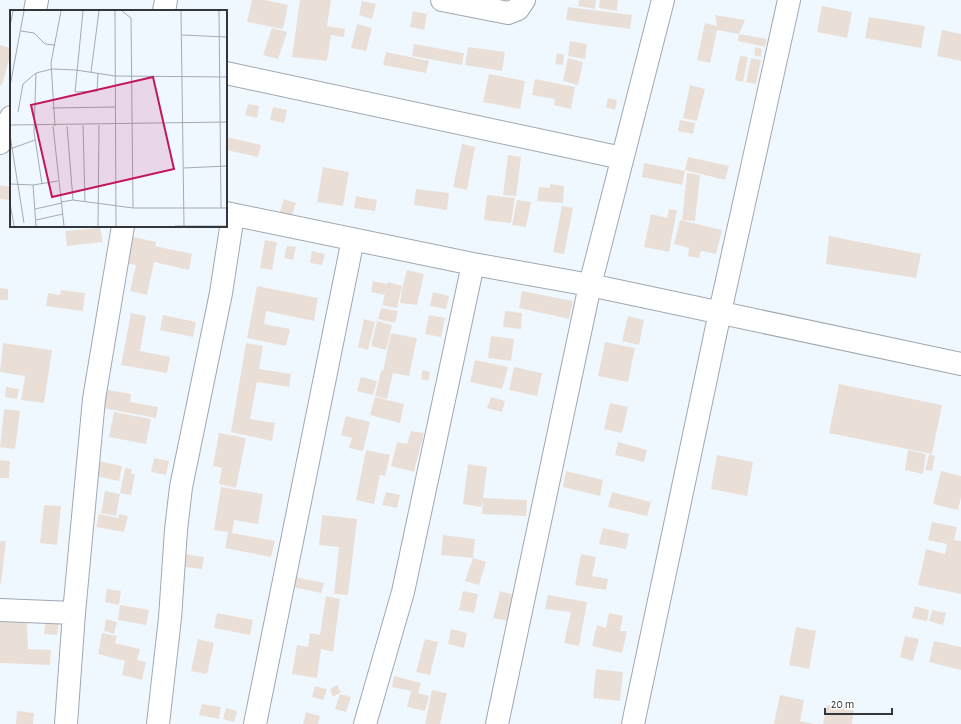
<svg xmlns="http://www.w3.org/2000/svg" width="961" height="724" font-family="'Alegreya Sans',sans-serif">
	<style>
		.building { fill: #eadfd7 }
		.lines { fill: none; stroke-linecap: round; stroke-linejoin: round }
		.minor-casing { stroke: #9fa8b1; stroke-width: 24 }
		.minor { stroke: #fff; stroke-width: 22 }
		.inset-road { fill: none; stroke: #a4aab0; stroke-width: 1 }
		.view { fill: #c2185b; fill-opacity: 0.15; stroke: #c2185b; stroke-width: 2 }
		.inset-edge { fill: none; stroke: #33363a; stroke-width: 2 }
	</style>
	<rect width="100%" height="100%" fill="#f0f8ff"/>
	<path class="building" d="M252,0h13l23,5 -5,24 -36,-7z
		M300,0h31l-4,26 18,3 -1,8 -13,-2 -4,26 -35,-4z
		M579,0h17l-1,9 -17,-3z
		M600,0h18l-1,11 -18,-3z
		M362,1l14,3 -4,15 -13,-4z
		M822,6l30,6 -5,26 -30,-6z
		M568,7l64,8 -2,14 -64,-9z
		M413,11l14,3 -3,16 -14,-3z
		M715,15l30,5 -6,14 -22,-4 -7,33 -13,-3 8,-37 12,3z
		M869,17l56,9 -4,22 -56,-10z
		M357,24l15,4 -6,23 -15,-3z
		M272,28l15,4 -9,27 -15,-4z
		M942,30l19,4v27l-24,-5z
		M739,34l28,5 -2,8 -27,-6z
		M570,41l17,3 -2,15 -17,-3z
		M414,44l50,9 -2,12 -50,-9z
		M0,45l11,3v5l-9,32h-2z
		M468,47l37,5 -3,19 -37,-6z
		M755,47l7,2 -1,8 -7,-2z
		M386,52l43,9 -3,12 -43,-8z
		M557,53l7,2 -1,10 -8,-1z
		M740,56l8,1 -5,25 -8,-2z
		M568,58l15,4 -5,23 -15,-4z
		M751,58l10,2 -5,24 -10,-2z
		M489,74l36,7 -5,28 -37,-7z
		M535,79l40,8 -4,22 -17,-4 1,-6 -23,-4z
		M690,85l15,4 -8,32 -14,-3z
		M608,98l9,2 -2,10 -9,-3z
		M248,104l11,2 -2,12 -12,-3z
		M273,107l14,3 -3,13 -14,-3z
		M680,120l15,3 -2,11 -15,-3z
		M226,137l35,8 -3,12 -32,-7z
		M462,144l13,3 -8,43 -14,-3z
		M508,155l13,2 -5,39 -13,-1z
		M688,157l41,9 -4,14 -40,-10z
		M644,163l41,8 -3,14 -40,-8z
		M323,167l26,5 -6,34 -26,-4z
		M687,173l13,2 -5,46 -13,-1z
		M550,184l14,2 -1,17 -26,-2 2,-14 11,1z
		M0,185l11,2v13l-11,-1z
		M416,189l33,4 -2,17 -33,-5z
		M487,195l28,3 -4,25 -27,-3z
		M356,196l21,4 -2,11 -21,-3z
		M284,199l12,4 -5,16 -12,-4z
		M517,200l14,2 -5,25 -14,-2z
		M562,206l11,2 -9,46 -11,-2z
		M669,209l8,1 -8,42 -25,-5 7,-33 16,4z
		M680,220l42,10 -6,24 -15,-3 -2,7 -11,-2 1,-8 -15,-4z
		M100,228l3,14 -36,4 -2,-15z
		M125,235l31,7 -1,4 37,8 -3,16 -35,-8 -7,33 -17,-4 6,-26 -16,-3z
		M829,236l92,18 -5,24 -90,-14z
		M265,240l12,2 -5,28 -12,-2z
		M287,246l9,1 -3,13 -9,-2z
		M312,251l13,3 -3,11 -12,-2z
		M407,270l17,4 -7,31 -17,-2 2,-14z
		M373,281l14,3 1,-2 14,4 -5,22 -15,-3 3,-10 -14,-3z
		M257,286l61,12 -4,23 -48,-10 -2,13 26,5 -4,17 -39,-8z
		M0,288l8,1v11h-8z
		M61,290l24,3 -2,18 -37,-5 2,-13 12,2z
		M522,291l51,10 -4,18 -50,-11z
		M433,292l16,4 -3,13 -16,-3z
		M381,308l17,3 -3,12 -17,-4z
		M505,311l17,2 -1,16 -18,-2z
		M131,313l15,3 -6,35 30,6 -3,16 -46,-8z
		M163,315l33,7 -3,15 -33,-7z
		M429,315l16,3 -4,19 -16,-3z
		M628,316l16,4 -5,25 -17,-4z
		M364,319l11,3 -7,28 -10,-3z
		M377,321l15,4 -6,25 -15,-4z
		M391,333l26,5 -8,38 -22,-4 6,1 -6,26 -12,-3 6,-25h2z
		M491,336l23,3 -3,22 -23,-3z
		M605,342l30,6 -7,34 -30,-6z
		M3,343l49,7 -8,53 -23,-3 4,-24 -25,-4z
		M246,343l17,3 -4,23 32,5 -2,13 -32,-5 -7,37 25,4 -3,18 -41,-9z
		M475,360l33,7 -6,22 -32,-7z
		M514,367l28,6 -5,23 -28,-6z
		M423,370l7,2 -2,9 -7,-2z
		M361,377l16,4 -4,14 -16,-4z
		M839,384l103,21 -10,49 -103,-21z
		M6,387l13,2 -2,10 -12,-2z
		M102,389l29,5 -1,8 28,5 -2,11 -58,-11z
		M375,397l29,7 -4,19 -30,-8z
		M491,397l14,4 -3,11 -15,-4z
		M610,403l18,4 -6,26 -18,-4z
		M4,409l16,2 -5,38 -15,-2z
		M114,412l37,7 -5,25 -37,-7z
		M346,416l24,6 -7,29 -14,-3 3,-10 -11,-3z
		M411,431l13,2 -10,39 -23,-6 6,-24 10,2z
		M219,433l27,5 -10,50 -17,-4 3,-16 -9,-2z
		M618,442l29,8 -3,12 -29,-7z
		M366,450l24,5 -5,21 -5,-1 -6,29 -18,-4z
		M908,450l18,4 -3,20 -18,-4z
		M929,454l6,2 -3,15 -7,-1z
		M717,455l36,7 -6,34 -36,-7z
		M154,458l15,3 -3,14 -15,-3z
		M0,460l10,1 -1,17h-9z
		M94,460l28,6 -3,15 -28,-6z
		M468,464l19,3 -4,31 44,2 -1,16 -44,-2 1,-14 -2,7 -18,-3z
		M125,468l7,1 -1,5h4l-4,21 -11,-2z
		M566,471l37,9 -3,16 -37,-9z
		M941,471l20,5v21l-3,13 -25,-6z
		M221,487l42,7 -5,30 -24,-4 -2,13 43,8 -4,16 -46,-9 3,-16 -14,-2z
		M105,491l15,3 -4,22 -15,-3z
		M386,492l14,3 -3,13 -15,-3z
		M612,492l39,10 -4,14 -39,-9z
		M44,505l17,1 -4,39 -17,-2z
		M99,514l19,4 1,-4 9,2 -4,16 -28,-5z
		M322,515l35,4 -9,76 -14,-1 5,-47 -20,-2z
		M932,522l25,5 -3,13 7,1v53l-43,-9 8,-36 19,5 2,-10 -19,-4z
		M603,528l26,6 -3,15 -27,-5z
		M443,535l32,4 -2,19 -32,-3z
		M0,541h6l-5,43 -1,-1z
		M185,554l19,3 -2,12 -18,-2z
		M581,554l15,3 -4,19 16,3 -2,11 -31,-5z
		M473,558l13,4 -7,23 -14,-4z
		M290,576l34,7 -3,10 -33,-7z
		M107,589l14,2 -2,14 -14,-3z
		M463,591l15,3 -4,19 -15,-3z
		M500,591l14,4 -6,26 -15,-3z
		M548,595l39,7 -8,44 -15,-3 7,-31 -26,-3z
		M326,596l14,3 -7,53 -12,-3 -4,29 -25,-4 5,-29 11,2 2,-14 10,2z
		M120,605l29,5 -3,15 -28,-5z
		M915,606l14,4 -2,11 -15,-3z
		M932,610l14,3 -3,12 -14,-4z
		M217,613l36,7 -3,15 -36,-7z
		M609,613l14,3 -3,15h7l-5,22 -30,-7 5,-21 9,3z
		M0,618l27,2 1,29 23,1 -1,15 -50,-2z
		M106,619l11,3 -3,12 -10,-3z
		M46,620l13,2 -2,13 -13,-1z
		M796,627l20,4 -7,38 -20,-4z
		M451,629l16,4 -3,15 -16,-4z
		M102,633l15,3 -2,7 25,6 -3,11 9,2 -4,18 -20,-5 3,-14 -27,-7z
		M905,636l14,3 -6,22 -13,-4z
		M198,639l16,4 -7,31 -16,-3z
		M425,639l13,3 -8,33 -14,-3z
		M934,641l27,6v23l-32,-8z
		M596,669l27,3 -3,29 -27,-3z
		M394,676l27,7 -3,10 11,3 -4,15 -18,-4 4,-16 -19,-4z
		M337,685l4,7 -8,5 -3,-8z
		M315,686l12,3 -4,11 -11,-3z
		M432,690l15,3 -7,31h-15z
		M340,694l11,3 -5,15 -11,-3z
		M780,695l24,5 -4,21 14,3h-40z
		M202,704l19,3 -2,12 -20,-4z
		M827,705l27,5 -2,14h-29z
		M226,708l11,3 -3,11 -11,-3z
		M17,711l17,2 -1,11h-17z
		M306,712l14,4 -2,8h-15z"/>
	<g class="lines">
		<g class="minor-casing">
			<path id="minor" d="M442,0l66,13 10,-4 6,-9
				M35,11l2,-11
				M164,11l2,-11
				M226,73l396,85
				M0,143l11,-26
				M226,213l247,51 117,21 371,79
				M0,610l74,3
				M66,724l8,-111 20,-214 29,-173
				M158,724l12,-106 6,-88 5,-43 40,-194 12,-78
				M255,724l98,-485
				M365,724l38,-132 70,-328
				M497,724l93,-439 73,-285
				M633,724l87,-412 69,-312"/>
		</g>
		<use href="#minor" class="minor"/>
	</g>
	<g transform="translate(10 10)">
		<rect width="217" height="217" fill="#f0f8ff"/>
		<path class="inset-road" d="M73,1l-8,81 22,-1 1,-17M105,1l1,215M112,1l9,7 2,190M171,1l3,215M209,1l2,197M0,16l3,-15M11,21l13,2 11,11 9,1M172,25l45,2M81,62l8,-61M0,76l14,-75M42,98l63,-1M8,102l5,-28 13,-11M0,115l217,-3M73,115l2,77M43,116l11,100M45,116l-4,-63 10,-52M57,116l6,74M0,125l14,88M0,139l25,-9M174,158l43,-2M0,174l23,1 25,-4M32,174l-8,-52 2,-59 16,-4 24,1 39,6 112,1M23,175l3,41M51,192l12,-2 60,8h94M0,193l4,23M25,199l27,-6M26,210l27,-6M88,216l1,-101M165,216h52"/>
		<path class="view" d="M143,67l21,92 -122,28 -21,-92z"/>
		<rect width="217" height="217" class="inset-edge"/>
	</g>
	<path d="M825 708v6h67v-6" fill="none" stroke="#33363a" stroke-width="2"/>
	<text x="831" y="708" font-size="12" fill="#33363a" stroke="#ffffff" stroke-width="3" paint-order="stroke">20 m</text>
</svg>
